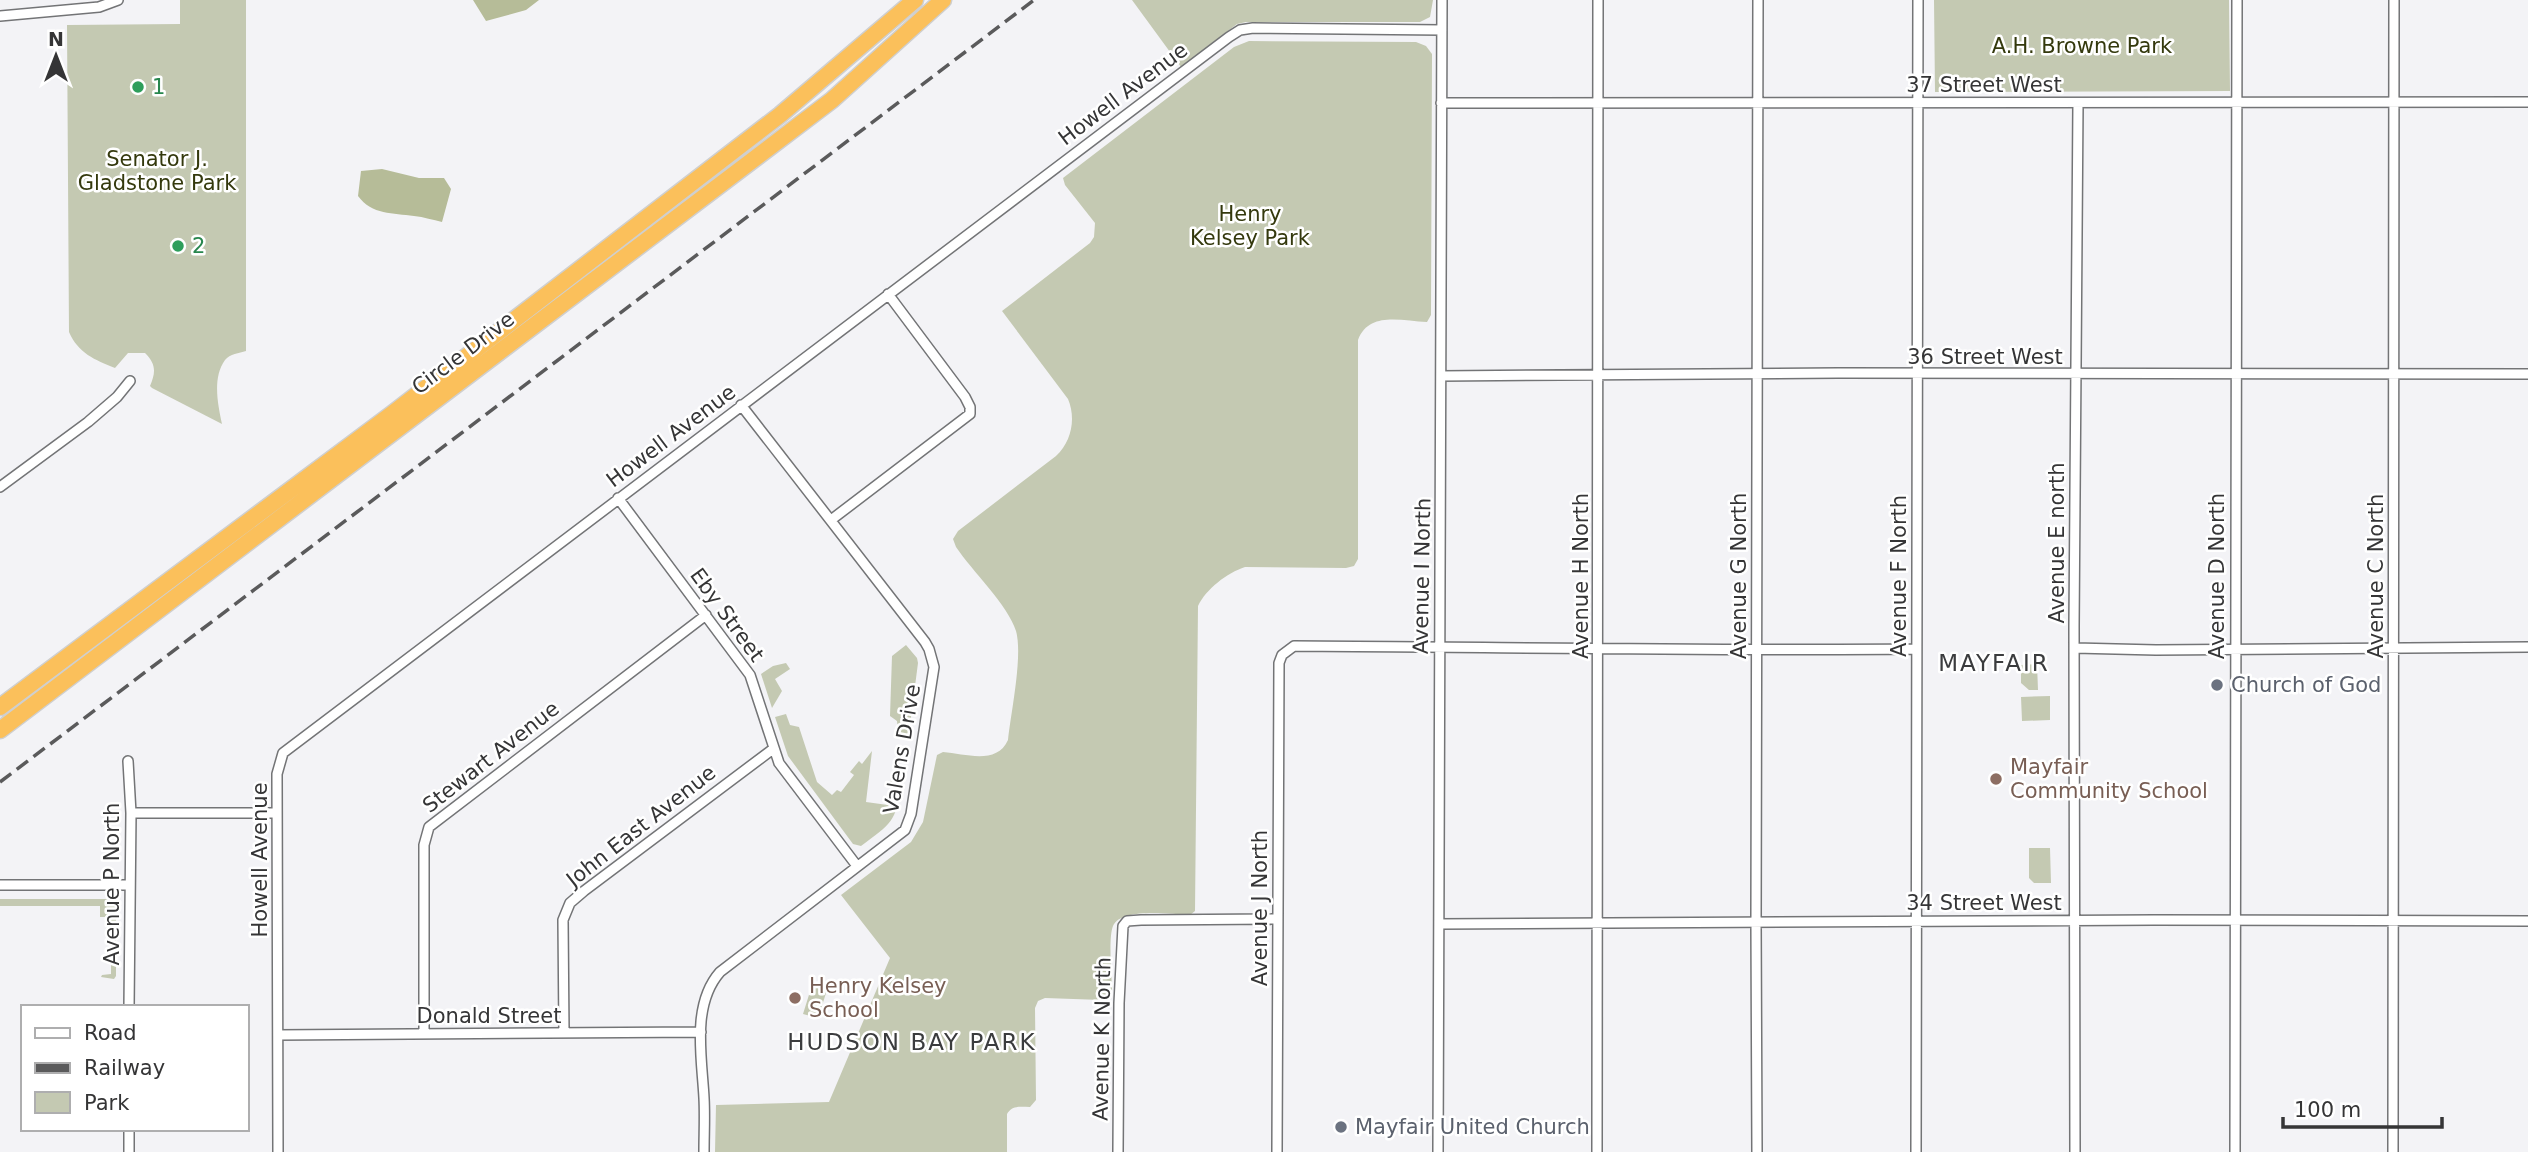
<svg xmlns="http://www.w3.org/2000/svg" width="2528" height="1152" font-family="'DejaVu Sans',sans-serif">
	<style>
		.green { fill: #c4c9b2 }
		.forest { fill: #b6bc98 }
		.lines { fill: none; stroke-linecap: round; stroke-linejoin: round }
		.minor-casing { stroke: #737476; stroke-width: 12 }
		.trunk-casing { stroke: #cfcfcf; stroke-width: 19 }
		.minor { stroke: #fff; stroke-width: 9 }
		.trunk { stroke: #fbc05b; stroke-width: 16 }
		.rail { stroke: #5a5a5b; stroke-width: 3.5; stroke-dasharray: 14 7; stroke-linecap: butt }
		.leisure-dot { fill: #2e9e5b; stroke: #fff; stroke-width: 2.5 }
		.worship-dot { fill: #6b7280; stroke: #fff; stroke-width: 2.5 }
		.education-dot { fill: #8d6e63; stroke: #fff; stroke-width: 2.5 }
		.labels { text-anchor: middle; stroke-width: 5; stroke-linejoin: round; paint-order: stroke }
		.park-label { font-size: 21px; fill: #34390d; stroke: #fff }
		.street-label { font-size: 21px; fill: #353536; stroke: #fff }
		.leisure-label { font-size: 21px; fill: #27864d; stroke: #fff; text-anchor: start }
		.worship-label { font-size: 21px; fill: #5b616d; stroke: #fff; text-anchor: start }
		.education-label { font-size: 21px; fill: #785e54; stroke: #fff; text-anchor: start }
		.neighbourhood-label { font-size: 23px; letter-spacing: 2px; fill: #3b3c3e; stroke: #fff }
	</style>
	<rect width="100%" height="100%" fill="#f3f3f6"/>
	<path class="green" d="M180,0h66v351c-7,2 -16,3 -21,9 -13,18 -7,45 -3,64l-70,-36 -2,-2c6,-14 6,-22 -5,-33h-17l-13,15c-20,-8 -37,-15 -46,-36l-2,-307 113,-1z
		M1132,0h301l-3,17 -10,5h-174l-9,2 -56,43z
		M1934,0h295l1,91 -295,1z
		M1249,41l167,1 10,4 6,8 -1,261 -4,7c-26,-1 -58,-11 -69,18v219l-4,7 -8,2 -101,-1c-18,6 -39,22 -47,39l-3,305 -5,4c-19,-1 -69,-8 -77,11 -5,12 -1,51 -1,66l-4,6 -6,2 -57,-2 -7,3 -3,7 1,92 -6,7c-10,0 -18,-2 -23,7v38h-292l1,-47 113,-3 61,-144 -49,-63 70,-53 12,-20 14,-67 6,-3c23,2 54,13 65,-12 3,-28 15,-84 8,-109 -8,-26 -44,-60 -60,-84l-3,-8 5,-8 98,-75c16,-15 20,-38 12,-57l-66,-88 88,-68 4,-6 1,-14 -30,-38 -2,-7 171,-131z
		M906,645l11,13 1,5 -10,77 -10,-9 -1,-10 -7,-5 2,-60z
		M786,663l4,6 -15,10 7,12 -10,17 -11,-34 12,-8z
		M2037,664l1,26h-9l-8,-7v-18z
		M2050,696v24l-28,1 -1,-24z
		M786,714l4,11 9,2 18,55 15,13 5,-5 4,2 13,-17 -4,-3 9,-11 3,3 10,-13 -6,51 29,4 3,-19 -10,-2 1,-3 2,-1 11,3c-7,39 -10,39 -41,62l-8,-2 -65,-88 -13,-39z
		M2029,848h21l1,35h-17l-5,-5z
		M0,899h111l5,7v70l-2,3 -13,-2 1,-2 9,-1v-57h-11v-11h-100z
		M813,982l15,5 -10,31 -15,-4z"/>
	<path class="forest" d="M473,0h66l-13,10 -40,11z
		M382,169l37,9h25l7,11 -9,33c-9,-2 -18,-5 -28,-6 -21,-3 -42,-1 -56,-20l3,-25z"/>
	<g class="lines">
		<g class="minor-casing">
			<path id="minor" d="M0,16l99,-9 19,-7
				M1441,103l1087,-1
				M1441,376l397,-3 690,1
				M0,487l88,-65 29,-25 13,-16
				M618,498l132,177 29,88 78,103
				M831,520l139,-106v-7l-5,-10 -77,-103
				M2075,648l81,2 372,-3
				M128,761l3,52 -2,194
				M131,813h146
				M0,885h130
				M1440,924l714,-4 374,1
				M424,1033v-188l5,-18 277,-212
				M564,1033l-1,-113 7,-17 14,-12 189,-142
				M278,1035l423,-3
				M129,1152v-23
				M278,1152l-1,-378 6,-21 946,-716 11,-7 13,-2 189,2
				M704,1152c0,-18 1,-36 0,-54 -2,-40 -13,-93 16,-126l185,-142 6,-16 23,-147 -5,-18 -4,-7 -184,-237
				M1118,1152l1,-149 4,-77 4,-5 14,-1 136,-1
				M1277,1152l2,-489 3,-8 12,-9c207,1 415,5 622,3
				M1438,1152l4,-1152
				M1597,1152l1,-1152
				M1757,1152l-1,-230 2,-922
				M1916,1152l2,-1152
				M2075,1152l-1,-526 4,-523
				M2235,1152l2,-1152
				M2393,1152l1,-1152"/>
		</g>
		<g class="trunk-casing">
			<path id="trunk" d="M0,707l392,-293 388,-299 135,-115
				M0,730l832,-630 111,-100"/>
		</g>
		<use href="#minor" class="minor"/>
		<use href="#trunk" class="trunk"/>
		<path class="rail" d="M0,782l1034,-782"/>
	</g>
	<g class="leisure-dot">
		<circle cx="138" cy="87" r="7"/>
		<circle cx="178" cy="246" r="7"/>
	</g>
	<g class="worship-dot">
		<circle cx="2217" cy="685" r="7"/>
		<circle cx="1341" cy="1127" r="7"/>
	</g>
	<g class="education-dot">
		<circle cx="1996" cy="779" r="7"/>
		<circle cx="795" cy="998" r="7"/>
	</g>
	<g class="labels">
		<g class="park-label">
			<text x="2082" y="53">A.H. Browne Park</text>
			<text x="157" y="166">Senator J.<tspan x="157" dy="24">Gladstone Park</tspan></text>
			<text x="1250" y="221">Henry<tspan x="1250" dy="24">Kelsey Park</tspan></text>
		</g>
		<g class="street-label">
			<text x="1984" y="92">37 Street West</text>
			<text transform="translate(1123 94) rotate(-37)" y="7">Howell Avenue</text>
			<text transform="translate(463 353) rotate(-37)" y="7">Circle Drive</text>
			<text x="1985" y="364">36 Street West</text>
			<text transform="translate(671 436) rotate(-37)" y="7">Howell Avenue</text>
			<text transform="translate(2057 543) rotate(-90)" y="7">Avenue E north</text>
			<text transform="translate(1422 576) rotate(-89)" y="7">Avenue I North</text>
			<text transform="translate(1581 576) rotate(-90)" y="7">Avenue H North</text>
			<text transform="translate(1739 576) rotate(-90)" y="7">Avenue G North</text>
			<text transform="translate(1899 576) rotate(-90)" y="7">Avenue F North</text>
			<text transform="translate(2217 576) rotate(-90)" y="7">Avenue D North</text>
			<text transform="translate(2376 576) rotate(-90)" y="7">Avenue C North</text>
			<text transform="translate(727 615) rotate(54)" y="7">Eby Street</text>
			<text transform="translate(902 749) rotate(-80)" y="7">Valens Drive</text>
			<text transform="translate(491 757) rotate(-38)" y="7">Stewart Avenue</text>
			<text transform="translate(641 826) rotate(-38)" y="7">John East Avenue</text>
			<text transform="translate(260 860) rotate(-90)" y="7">Howell Avenue</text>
			<text transform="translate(112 884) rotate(-90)" y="7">Avenue P North</text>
			<text x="1984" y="910">34 Street West</text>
			<text transform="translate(1260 908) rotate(-90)" y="7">Avenue J North</text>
			<text x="489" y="1023">Donald Street</text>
			<text transform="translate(1102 1039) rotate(-89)" y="7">Avenue K North</text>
		</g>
		<g class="leisure-label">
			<text x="152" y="94">1</text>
			<text x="192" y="253">2</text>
		</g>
		<g class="worship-label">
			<text x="2231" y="692">Church of God</text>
			<text x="1355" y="1134">Mayfair United Church</text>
		</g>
		<g class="education-label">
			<text x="2010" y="774">Mayfair<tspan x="2010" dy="24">Community School</tspan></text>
			<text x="809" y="993">Henry Kelsey<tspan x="809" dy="24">School</tspan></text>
		</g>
		<g class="neighbourhood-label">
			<text x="1994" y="671">MAYFAIR</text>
			<text x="912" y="1050">HUDSON BAY PARK</text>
		</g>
	</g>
	<rect x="21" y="1005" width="228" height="126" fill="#ffffff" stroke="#aeaeaf" stroke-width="2"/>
	<rect x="35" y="1028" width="35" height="10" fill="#ffffff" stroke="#aeaeaf" stroke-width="2"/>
	<text x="84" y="1040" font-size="21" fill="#353536">Road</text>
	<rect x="35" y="1063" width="35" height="10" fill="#5a5a5b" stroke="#aeaeaf" stroke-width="2"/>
	<text x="84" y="1075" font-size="21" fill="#353536">Railway</text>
	<rect x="35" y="1092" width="35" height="21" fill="#c4c9b2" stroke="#aeaeaf" stroke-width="2"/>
	<text x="84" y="1110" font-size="21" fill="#353536">Park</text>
	<g transform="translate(56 56)" stroke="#ffffff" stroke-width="5" paint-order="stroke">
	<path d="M0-5L12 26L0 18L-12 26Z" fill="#353536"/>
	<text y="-10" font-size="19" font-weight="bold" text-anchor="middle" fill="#353536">N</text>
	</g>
	<path d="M2283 1117v10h159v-10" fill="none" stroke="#353536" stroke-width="3.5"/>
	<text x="2294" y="1117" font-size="21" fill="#353536" stroke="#ffffff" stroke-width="5" paint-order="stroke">100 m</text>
</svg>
